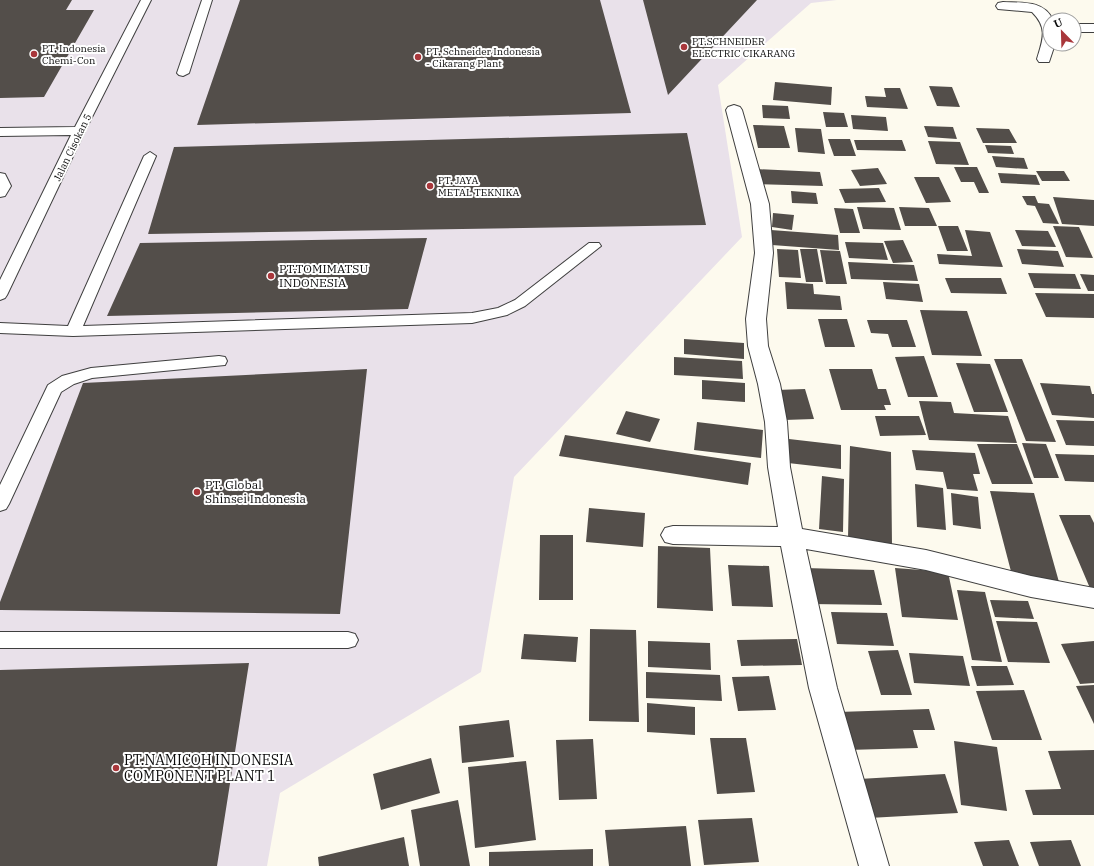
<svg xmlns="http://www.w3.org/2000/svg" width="1094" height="866" font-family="'IBM Plex Serif',serif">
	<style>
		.industrial { fill: #e9e1ea }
		.building { fill: #534e4a }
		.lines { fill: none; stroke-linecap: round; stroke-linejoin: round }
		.service-casing { stroke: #3f3f3f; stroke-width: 2 }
		.minor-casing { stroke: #3f3f3f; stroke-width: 2 }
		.service { fill: #fff; fill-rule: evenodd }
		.minor { fill: #fff; fill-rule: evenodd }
		.poi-dot { fill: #a9373b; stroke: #fff; stroke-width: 1.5 }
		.labels { text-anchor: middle; stroke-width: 4; stroke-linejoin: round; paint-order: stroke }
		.far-poi-label { font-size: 10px; fill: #0c0c0c; stroke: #fff; text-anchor: start }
		.far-street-label { font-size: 10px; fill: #0c0c0c; stroke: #fff }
		.poi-label { font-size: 12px; fill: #0c0c0c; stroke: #fff; text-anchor: start }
		.near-poi-label { font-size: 14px; fill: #0c0c0c; stroke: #fff; text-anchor: start }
	</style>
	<rect width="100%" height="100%" fill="#fdfaee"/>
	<path class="industrial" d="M0,0h837l-26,3 -93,82 24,152 -228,240 -33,195 -201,121 -13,73h-267z"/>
	<path class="building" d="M0,0h72l-6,10h28l-50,87 -44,1z
		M240,0h360l31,113 -434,12z
		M643,0h114l-89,95z
		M775,82l57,5 -1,18 -58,-5z
		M929,86l23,1 8,20 -23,-1z
		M884,88h16l8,21 -41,-2 -2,-11 21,1z
		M762,105l26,1 2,13 -27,-1z
		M823,112l21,1 4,14h-22z
		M851,115l35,2 2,14 -35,-2z
		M753,125l31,1 6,22h-32z
		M924,126l29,1 4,12 -29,-2z
		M795,128l26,1 4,25 -27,-2z
		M976,128l33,1 8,14h-34z
		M687,133l19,92 -558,9 26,-87z
		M828,139h22l6,17h-22z
		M854,140h48l4,11 -49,-1z
		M928,141l32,1 9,23 -33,-1z
		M985,145l26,1 3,8 -26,-1z
		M992,156l32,2 4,11 -32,-2z
		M954,167h23l12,26h-10l-5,-11h-13z
		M878,168l9,16 -27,2 -9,-16z
		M756,169l64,3 3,14 -66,-2z
		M1036,171h28l6,10h-28z
		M998,173l38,2 4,10 -39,-2z
		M914,177h25l12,25 -25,1z
		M879,188l7,14 -41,1 -6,-14z
		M791,191l25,2 2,11 -26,-1z
		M1022,196h13l3,7 11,1 10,20 -16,-1 -8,-17 -8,-1z
		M1053,197l41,3v26l-32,-2z
		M857,207l37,1 7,22 -38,-1z
		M899,207l30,1 8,18h-32z
		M834,208l19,1 7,24h-20z
		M773,213l21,2 -2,15 -20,-3z
		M938,226h20l10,25h-21z
		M1053,226l26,1 14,31 -27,-1z
		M771,230l67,5 1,15 -67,-5z
		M965,230l25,2 13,35 -64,-3 -2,-10 35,2z
		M1015,230l33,1 8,16 -34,-1z
		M427,238l-19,71 -301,7 33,-73z
		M903,240l10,22 -20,1 -9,-22z
		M845,242l38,1 5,17 -39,-2z
		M777,249l21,1 3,28 -22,-1z
		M800,249h17l6,33h-17z
		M1017,249l41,2 6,16 -42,-3z
		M820,250l20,1 7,33h-21z
		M848,262l66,3 4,16 -67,-2z
		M1028,273l47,1 6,15 -47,-1z
		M1080,274l14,1v16h-6z
		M945,278h56l6,16 -56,-1z
		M785,282l28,2 1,10 26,2 2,14 -55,-1z
		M883,282l36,2 4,18 -37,-3z
		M1035,293l59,1v24l-48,-1z
		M920,310l47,1 15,45 -50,-1z
		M818,319h29l8,28h-30z
		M867,320h40l9,27h-24l-4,-13 -17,-1z
		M684,339l60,4v16l-60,-5z
		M924,356l14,41h-30l-13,-40z
		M674,357l68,4 1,18 -69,-4z
		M994,359h28l34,83 -30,-1z
		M956,363l34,1 18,48h-34z
		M367,369l-27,245 -340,-4v-8l83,-219z
		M829,369h43l6,20h8l5,16h-7l2,5h-45z
		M702,380l43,3v19l-43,-3z
		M1040,383l50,3 2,8h2v24l-42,-3z
		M805,389l9,30 -30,1 -8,-30z
		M919,401l32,1 3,11 54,3 9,27 -88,-3z
		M626,411l34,8 -10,23 -34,-8z
		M875,416h44l7,19 -46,1z
		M1056,420l38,1v25l-28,-1z
		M697,422l66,8 -2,28 -67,-8z
		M565,435l186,28 -3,22 -189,-29z
		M789,439l52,6v24l-53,-6z
		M1022,443l24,1 13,34h-25z
		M977,444h40l16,40h-41z
		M850,446l41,6 1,93 -44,-7z
		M912,450l63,3 5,21h-7l5,17 -31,-2 -4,-17 -27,-2z
		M1055,454l39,1v27l-29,-1z
		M822,476l22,3 -1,53 -24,-3z
		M915,484l28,4 3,42 -29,-3z
		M990,491l44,2 25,89 -46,-3z
		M951,493l27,4 3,32 -28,-4z
		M589,508l56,5 -2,34 -57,-5z
		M1059,515h31l4,8v70h-2z
		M540,535h33v65h-34z
		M658,546l52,2 3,63 -56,-3z
		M728,565l41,1 4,41 -41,-1z
		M805,568l69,2 8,35 -71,-1z
		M895,568l53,4 10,48 -56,-3z
		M957,590l28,2 17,70 -30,-2z
		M990,600l38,1 6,18 -39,-2z
		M831,612l56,1 7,33 -57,-2z
		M996,621l41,1 13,41 -42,-1z
		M590,629l46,1 3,92 -50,-1z
		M524,634l54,3 -2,25 -55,-3z
		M797,639l5,26 -61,1 -4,-26z
		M648,641l62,2 1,27 -63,-3z
		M1094,641v42l-14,1 -19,-40z
		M898,650l14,45h-31l-13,-44z
		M909,653l54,3 7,30 -56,-3z
		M249,663l-32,203h-217v-196z
		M971,666h36l7,19 -37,1z
		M646,672l74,3 2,26 -76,-3z
		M769,676l7,34 -38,1 -6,-34z
		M1094,685v39l-18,-38z
		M1024,690l18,50h-50l-16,-49z
		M647,703l48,4v28l-48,-3z
		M929,709l6,21h-22l5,18 -71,2 -9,-38z
		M509,720l5,37 -52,6 -3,-37z
		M710,738h36l9,54 -38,2z
		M593,739l4,60 -38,1 -3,-60z
		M954,741l43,6 10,64 -46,-6z
		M1094,750v65h-61l-8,-25 36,-1 -13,-38z
		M431,758l9,35 -59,17 -8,-36z
		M526,761l10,79 -61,8 -7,-81z
		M945,774l13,39 -89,5 -10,-39z
		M458,800l12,66h-50l-9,-56z
		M752,818l7,44 -55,3 -6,-45z
		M686,826l5,40h-82l-4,-36z
		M404,837l5,29h-90l-1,-9z
		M1009,840l10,26h-36l-9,-24z
		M1071,840l10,26h-42l-9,-24z
		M593,849v17h-104v-14z"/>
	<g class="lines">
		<g class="service-casing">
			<path id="service" d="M141,0h10l-66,131 -78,164 -2,3 -5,2v-20l71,-145 -71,1v-8l75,-1z
				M202,0h10l-23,73 -6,3 -4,-1 -2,-2z
				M150,152l6,4 -73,170 389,-13 26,-5 17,-8 74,-57h10l2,3 -76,60 -18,9 -35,8 -399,13 -73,-3v-10l68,3 76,-170z
				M0,173l5,1 6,12 -6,10 -5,1z
				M219,356l6,1 2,4 -2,4 -133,13 -18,6 -13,8 -52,112 -3,5 -6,2v-26l48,-100 14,-9 29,-8z
				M0,632h348l7,2 3,6 -3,6 -7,2h-348z"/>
		</g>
		<g class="minor-casing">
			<path id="minor" d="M1003,2c19,1 41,-2 50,18h-3v24h5l-6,18h-10l-2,-3c6,-20 11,-31 -5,-47l-34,-3 -2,-3 2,-3z
				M1074,24h20v8h-20z
				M734,105l6,2 2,3 27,94 4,49 -7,66 2,27 12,38 7,38 3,45 12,62 124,21 105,26 63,12v20l-63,-11 -105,-27 -120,-21 31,139 52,178h-30l-50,-178 -28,-142 -108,-2 -8,-2 -4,-7 4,-7 8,-2 105,1 -10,-60 -3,-45 -7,-38 -10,-38 -2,-27 9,-66 -4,-49 -25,-94 2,-3z"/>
		</g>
		<use href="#service" class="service"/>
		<use href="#minor" class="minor"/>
	</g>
	<g class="poi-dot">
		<circle cx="684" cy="47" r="4"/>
		<circle cx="34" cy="54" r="4"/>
		<circle cx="418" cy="57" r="4"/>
		<circle cx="430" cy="186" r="4"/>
		<circle cx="271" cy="276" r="4"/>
		<circle cx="197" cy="492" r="4"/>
		<circle cx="116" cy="768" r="4"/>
	</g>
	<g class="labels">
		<g class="far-poi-label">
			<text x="692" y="45">PT.SCHNEIDER<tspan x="692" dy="12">ELECTRIC CIKARANG</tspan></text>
			<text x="42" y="52">PT. Indonesia<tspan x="42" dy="12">Chemi-Con</tspan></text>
			<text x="426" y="55">PT. Schneider Indonesia<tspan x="426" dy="12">- Cikarang Plant</tspan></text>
			<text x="438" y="184">PT. JAYA<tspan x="438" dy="12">METAL TEKNIKA</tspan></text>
		</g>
		<g class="far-street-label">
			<text transform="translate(72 147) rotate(-64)" y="4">Jalan Cisokan 5</text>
		</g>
		<g class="poi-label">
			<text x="279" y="273">PT.TOMIMATSU<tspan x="279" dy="14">INDONESIA</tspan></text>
			<text x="205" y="489">PT. Global<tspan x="205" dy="14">Shinsei Indonesia</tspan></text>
		</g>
		<g class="near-poi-label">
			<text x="124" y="765">PT.NAMICOH INDONESIA<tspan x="124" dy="16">COMPONENT PLANT 1</tspan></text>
		</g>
	</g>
	<g transform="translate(1062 32) rotate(337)"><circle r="19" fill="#ffffff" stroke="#9e9e9e"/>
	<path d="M0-3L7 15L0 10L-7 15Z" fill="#a9373b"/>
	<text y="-6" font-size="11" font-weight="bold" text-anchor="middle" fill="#0c0c0c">U</text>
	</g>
</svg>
